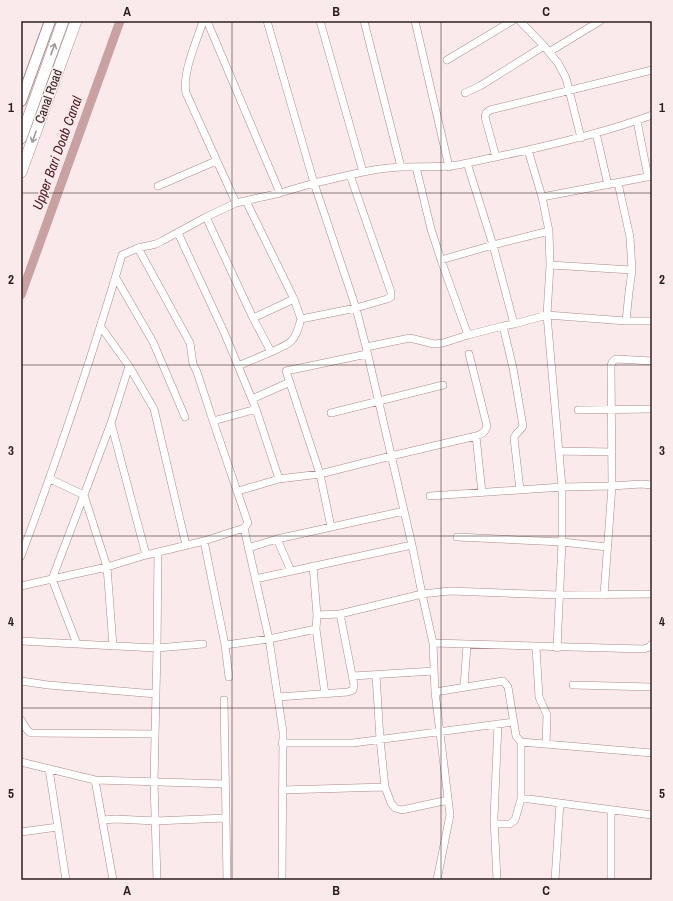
<svg xmlns="http://www.w3.org/2000/svg" width="673" height="901" font-family="'Archivo Narrow',sans-serif">
	<style>
		.lines { fill: none; stroke-linecap: round; stroke-linejoin: round }
		.canal { stroke: #caa1a2; stroke-width: 9 }
		.street-casing { stroke: #ad8a8b; stroke-width: 8 }
		.secondary-casing { stroke: #ad8a8b; stroke-width: 12 }
		.primary-casing { stroke: #ad8a8b; stroke-width: 12 }
		.street { stroke: #fff; stroke-width: 7 }
		.secondary { stroke: #fff; stroke-width: 10 }
		.primary { stroke: #fff; stroke-width: 11 }
		.oneway { stroke: #a09a9a }
		.grid { fill: none; stroke: #2c1e1f; stroke-width: 1; stroke-opacity: 0.55 }
		.labels { text-anchor: middle; stroke-width: 3; stroke-linejoin: round; paint-order: stroke }
		.street-label { font-size: 13px; fill: #2c1e1f; stroke: #faeaeb }
		.water-label { font-size: 14px; font-style: italic; fill: #4f1b21; stroke: #faeaeb }
		.neatline { fill: none; stroke: #2c1e1f; stroke-width: 1.5 }
		.grid-label { font-size: 13px; text-anchor: middle; font-weight: bold; fill: #2c1e1f }
	</style>
	<rect width="100%" height="100%" fill="#faeaeb"/>
	<g class="lines">
		<path class="canal" d="M21,295l99,-274"/>
		<g class="street-casing">
			<path id="street" d="M203,21c-6,20 -21,51 -17,72l50,110
				M207,21l73,172
				M320,21l43,151
				M364,21l37,146
				M415,21l34,146
				M520,21l24,25 14,17 8,15 15,60
				M549,52l51,-31
				M447,60l65,-39
				M465,93l15,-7 64,-40
				M637,121l11,56
				M596,133l12,52
				M496,157l-11,-40 1,-4 4,-3 162,-40
				M467,163l26,82 21,79
				M416,167l15,62 10,31 27,75
				M652,176l-110,21 7,34 1,34 -3,50 -33,9 -11,2 -35,9 -25,8 -9,1 -24,-6 -44,9 46,198 10,49 28,-3 109,4 93,-1
				M158,186l58,-25
				M542,197l-14,-47c42,-10 84,-20 124,-35
				M246,201l48,98 7,20 55,-11 31,-9 4,-2v-5l-41,-117
				M206,217l47,101 18,34 -33,14
				M178,233l46,99 32,77
				M441,260l52,-15 56,-14
				M550,265l82,5 -2,-33 -12,-54
				M116,278l37,64 32,75
				M253,318l41,-19
				M626,321l3,-29 3,-22
				M652,321h-26l-79,-6 15,172 50,-1 29,-2 11,1
				M503,326l10,42 10,58c-2,5 -7,6 -9,12l6,52
				M101,327l28,39 25,43 32,136
				M366,347l-10,-39 -42,-125c29,-6 58,-15 88,-16 19,-1 38,1 56,-2l70,-15
				M271,352c21,-9 24,-10 30,-33
				M252,399l38,-17
				M578,410l74,-1
				M331,413l112,-28
				M213,421l43,-12 23,70 41,-5 71,-18 85,-20c6,-2 9,-3 11,-10l-18,-72
				M111,423l35,132
				M476,436l6,57
				M559,451l53,1
				M50,479l34,16 -32,84 25,65 80,4 1,-96
				M238,491l41,-12
				M430,496l132,-9v55l-5,106
				M331,527l-11,-53 -34,-103 81,-17
				M244,528l25,111 14,93 -1,148
				M457,537l105,5 45,5
				M277,539l14,32
				M204,541l21,104 44,-6 47,-10 1,-14 23,-1 82,-20 11,49 2,49 15,123 -13,65
				M248,548l29,-9 127,-28
				M21,556c37,-99 71,-199 101,-301l16,-7 18,-4 6,-3 44,-24 30,-14 44,-10 34,-10 -47,-162
				M313,566l4,49
				M255,579l157,-34
				M21,586l31,-7 55,-12 39,-12 58,-14 40,-13 4,-5 -35,-102 -16,-49 -4,-8 -3,-21 -52,-95
				M604,595l8,-109 -1,-121 2,-4 3,-2 36,2
				M316,629l9,65
				M21,641l56,3
				M433,643l211,6 5,-2 3,-3
				M225,645l4,32
				M113,646l-6,-79 -23,-72 27,-72 18,-57
				M536,647l3,50 8,18 -1,29
				M376,675l4,64 5,48 6,16 4,5 7,2 46,-10
				M353,676l81,-5
				M21,681l27,4 108,9
				M573,685l79,2
				M464,687l3,-42
				M435,692l68,-11 2,2 3,4 8,49 5,6
				M278,697l70,-5 5,-2 1,-5 -14,-71
				M224,700l3,180
				M21,720c4,5 4,10 10,13l124,1
				M282,743h71l161,-21
				M652,753l-131,-11v57h8l123,16
				M21,762l74,18 130,4
				M49,769l17,111
				M95,780l18,100
				M282,790l103,-3
				M102,820l14,-1 39,2 71,-3
				M495,824h15l5,-4 6,-21
				M21,832l37,-5
				M157,880l-3,-98 3,-134 46,-4
				M497,880l-3,-62 4,-94
				M555,880l5,-77
				M611,880v-70"/>
		</g>
		<g class="secondary-casing">
			<path id="secondary" d="M21,101l29,-80"/>
		</g>
		<g class="primary-casing">
			<path id="primary" d="M21,138l42,-117
				M21,172l55,-151"/>
		</g>
		<use href="#street" class="street"/>
		<use href="#secondary" class="secondary"/>
		<use href="#primary" class="primary"/>
	</g>
	<defs><path id="oneway-shaft" d="M-6 0H5M1.5-3L5.5 0L1.5 3" fill="none" stroke-width="1.6" stroke-linecap="round" stroke-linejoin="round"/></defs>
	<g class="oneway">
		<use href="#oneway-shaft" transform="translate(53 49) rotate(-70)"/>
		<use href="#oneway-shaft" transform="translate(34 137) rotate(110)"/>
	</g>
	<path class="grid" d="M232,21v859M441,21v859M21,193h631M21,365h631M21,536h631M21,708h631"/>
	<g class="labels">
		<g class="street-label">
			<text transform="translate(48 96) rotate(-70)" y="5">Canal Road</text>
		</g>
		<g class="water-label">
			<text transform="translate(57 153) rotate(-70)" y="5">Upper Bari Doab Canal</text>
		</g>
	</g>
	<rect width="673" height="901" fill="none" stroke="#faeaeb" stroke-width="44"/>
	<rect x="22" y="22" width="629" height="857" class="neatline"/>
	<g class="grid-label">
		<text x="127" y="16">A</text>
		<text x="336" y="16">B</text>
		<text x="546" y="16">C</text>
		<text x="11" y="112">1</text>
		<text x="662" y="112">1</text>
		<text x="11" y="284">2</text>
		<text x="662" y="284">2</text>
		<text x="11" y="455">3</text>
		<text x="662" y="455">3</text>
		<text x="11" y="626">4</text>
		<text x="662" y="626">4</text>
		<text x="11" y="798">5</text>
		<text x="662" y="798">5</text>
		<text x="127" y="895">A</text>
		<text x="336" y="895">B</text>
		<text x="546" y="895">C</text>
	</g>
</svg>
